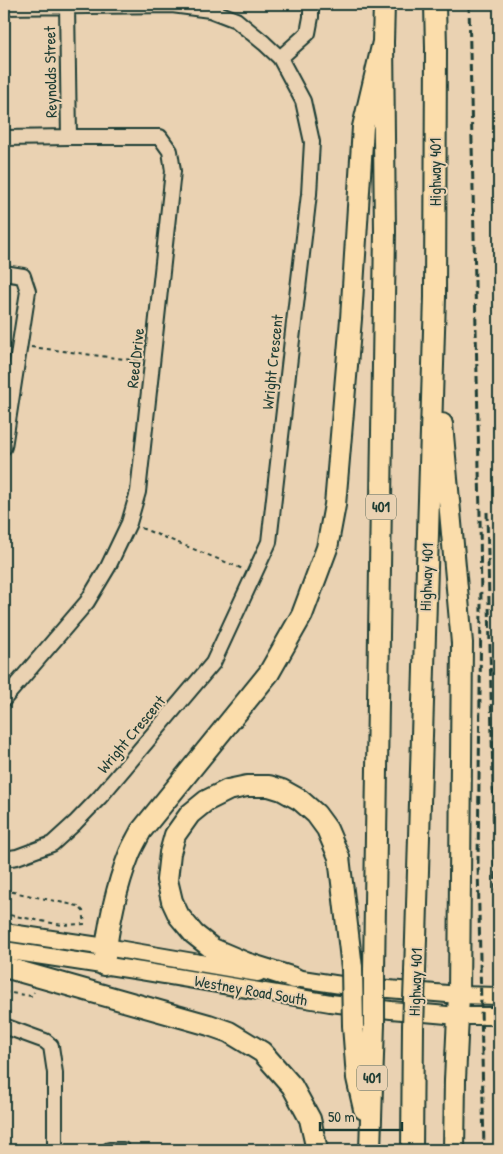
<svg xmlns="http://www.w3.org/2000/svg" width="503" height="1154" font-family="'Patrick Hand',sans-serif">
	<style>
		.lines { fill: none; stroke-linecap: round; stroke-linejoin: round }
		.minor-casing { stroke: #1f3d34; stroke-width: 18 }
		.major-casing { stroke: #1f3d34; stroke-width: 20 }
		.highway-casing { stroke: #1f3d34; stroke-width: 24 }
		.path { stroke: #1f3d34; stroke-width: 2; stroke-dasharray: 4 4; stroke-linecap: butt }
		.minor { stroke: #ead2b2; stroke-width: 14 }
		.major { stroke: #fbddab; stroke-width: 16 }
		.highway { stroke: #fbddab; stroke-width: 20 }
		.rail { stroke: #1f3d34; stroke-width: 3; stroke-dasharray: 8 4; stroke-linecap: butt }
		.highway-bridge-casing { stroke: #1f3d34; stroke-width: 24; stroke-linecap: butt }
		.highway-bridge { stroke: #fbddab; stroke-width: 20 }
		.labels { text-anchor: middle; stroke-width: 4; stroke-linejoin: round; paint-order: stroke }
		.shield { fill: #ead2b2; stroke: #5c6a5a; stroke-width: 1 }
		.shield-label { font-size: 15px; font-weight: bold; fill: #1f3d34 }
		.street-label { font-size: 16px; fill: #1f3d34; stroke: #ead2b2 }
	</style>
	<rect width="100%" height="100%" fill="#ead2b2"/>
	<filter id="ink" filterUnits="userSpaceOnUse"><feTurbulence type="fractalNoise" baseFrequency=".02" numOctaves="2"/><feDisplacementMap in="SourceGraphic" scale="10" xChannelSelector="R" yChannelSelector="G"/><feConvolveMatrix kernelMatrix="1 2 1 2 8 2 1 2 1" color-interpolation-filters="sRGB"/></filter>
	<g filter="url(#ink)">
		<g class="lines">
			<g class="minor-casing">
				<path id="minor" d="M67,6l2,131
					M4,7l168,-2 38,5 26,10 28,23 16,15 23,43 9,41 -3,52 -16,137 -24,211 -56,121 -27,32 -86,102 -25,26 -23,21 -35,13 -13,2
					M280,58l28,-25 3,-16v-13
					M4,138l65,-1h91l10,14 3,20 -35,321 -9,31 -21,44 -21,35 -83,97
					M4,273l19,3 5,15 -24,156
					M4,1026l41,15 6,5 4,27v77
					M109,1150h14"/>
			</g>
			<g class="major-casing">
				<path id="major" d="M4,932l102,15 152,26
					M4,950l137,21 189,32 61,7 67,6h41
					M282,976l59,9 118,10 40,1"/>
			</g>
			<g class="highway-casing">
				<path id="highway" d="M442,424l20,219 -3,352 -4,85 -1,70
					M104,965c4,-37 11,-75 25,-110 3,-8 8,-16 12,-24l128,-158 33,-58 25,-67 8,-43 16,-186 12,-192 20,-85
					M4,967l205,58 20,7 33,20 30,34 18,33 7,31
					M374,971l11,-740 -2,-189 1,-38
					M415,972l20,-675 1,-249 -1,-44
					M294,978l-48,-15 -33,-14 -19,-15 -15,-18 -7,-15 -5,-21 3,-27 5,-18 15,-21 16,-13 22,-11 19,-4h22l13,4 18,10 16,14 11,15 12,28 13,111
					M353,1025l4,53 7,31
					M370,1150l4,-126
					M412,1150l1,-123"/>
			</g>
			<path class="path" d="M31,347l109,14
				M141,528l102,41
				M4,890l74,16 5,5 2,13 -23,1 -58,-11
				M4,992l28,4 2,-4"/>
			<use href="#minor" class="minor"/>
			<use href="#major" class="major"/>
			<use href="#highway" class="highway"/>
			<path class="rail" d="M469,4l11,511 1,91 -3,257 6,287
				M487,512l12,540"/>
			<g class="highway-bridge-casing">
				<path id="highway-bridge" d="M352,968l1,57
					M374,1024v-53
					M413,1027l2,-55"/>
			</g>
			<use href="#highway-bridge" class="highway-bridge"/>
		</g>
	</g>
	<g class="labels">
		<g class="shield">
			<rect x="366" y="494.5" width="30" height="25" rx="4"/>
			<rect x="357" y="1065.5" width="30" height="25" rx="4"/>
		</g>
		<g class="shield-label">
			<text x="381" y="512">401</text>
			<text x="372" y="1083">401</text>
		</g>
		<g class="street-label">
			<text transform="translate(50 72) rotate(-91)" y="6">Reynolds Street</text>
			<text transform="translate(435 172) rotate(-90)" y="6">Highway 401</text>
			<text transform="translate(135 358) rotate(-84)" y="6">Reed Drive</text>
			<text transform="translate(272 362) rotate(-84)" y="6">Wright Crescent</text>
			<text transform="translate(426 577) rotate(-88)" y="6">Highway 401</text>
			<text transform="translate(131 734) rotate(-50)" y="6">Wright Crescent</text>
			<text transform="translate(415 982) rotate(-88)" y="6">Highway 401</text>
			<text transform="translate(251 990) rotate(10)" y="6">Westney Road South</text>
		</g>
	</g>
	<rect width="503" height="1154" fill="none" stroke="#ead2b2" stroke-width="20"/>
	<rect x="10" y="10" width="483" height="1134" fill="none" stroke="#1f3d34" stroke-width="2" filter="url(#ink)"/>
	<path d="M320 1122v8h82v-8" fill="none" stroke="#1f3d34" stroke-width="2.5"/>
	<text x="328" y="1122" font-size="15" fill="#1f3d34" stroke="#ead2b2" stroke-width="4" paint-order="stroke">50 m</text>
</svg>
